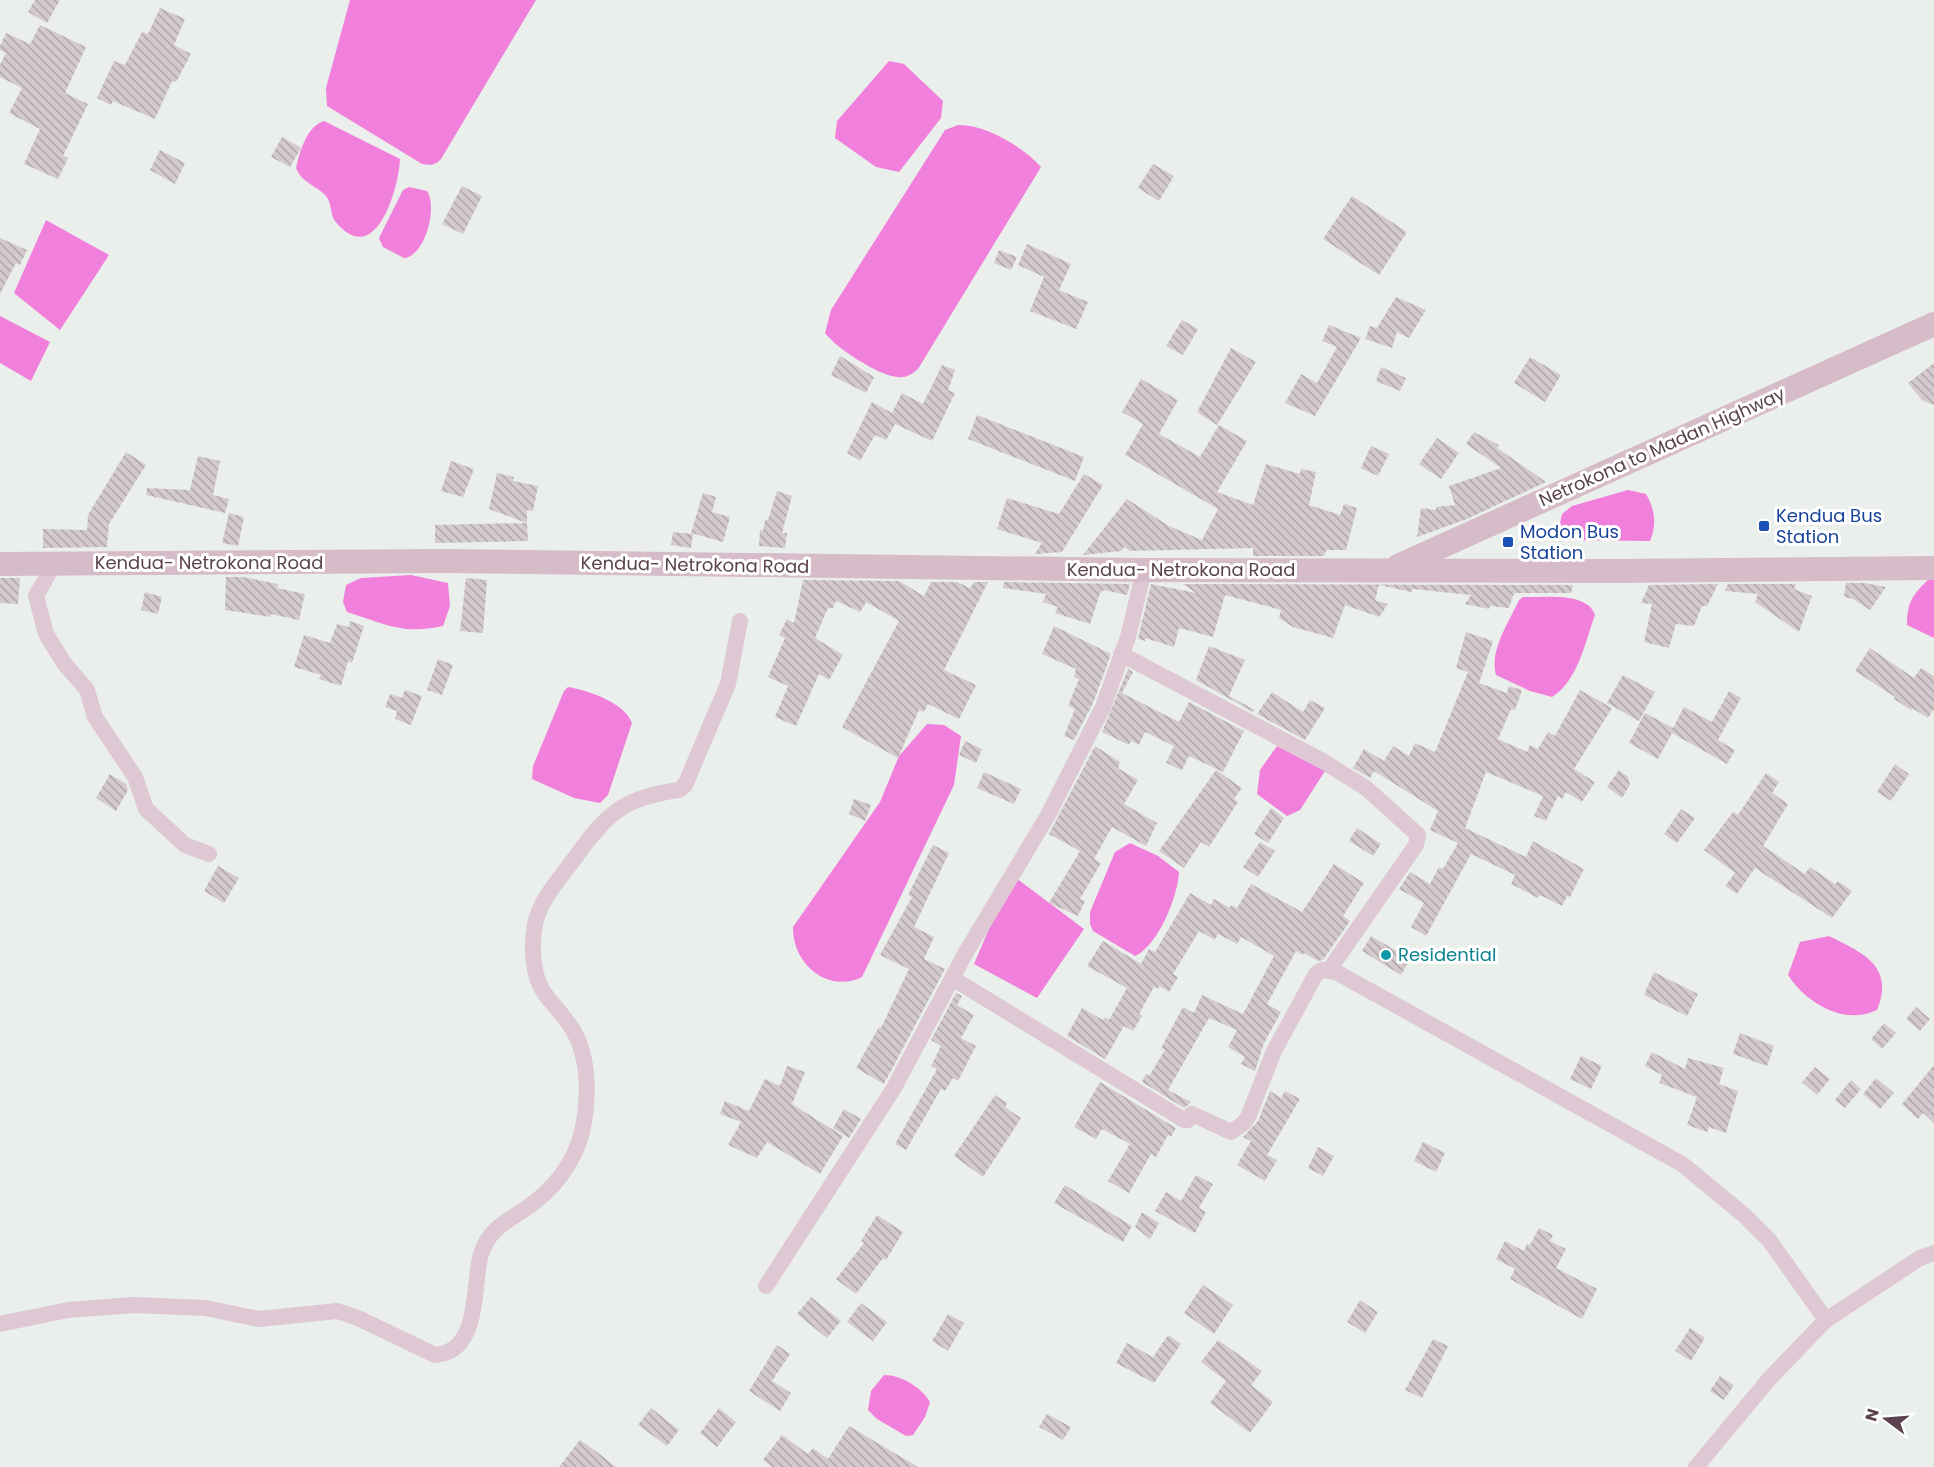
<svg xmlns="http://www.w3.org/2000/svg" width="1934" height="1467" font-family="Poppins,sans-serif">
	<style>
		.water { fill: #f17fdc }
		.building { fill: url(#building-back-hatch) }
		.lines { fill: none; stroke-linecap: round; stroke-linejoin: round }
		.minor { stroke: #ddc8d4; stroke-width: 16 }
		.secondary { stroke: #d6bcc9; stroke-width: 24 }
		.transit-dot { fill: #1a4fb4; stroke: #fff; stroke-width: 2 }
		.culture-dot { fill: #0f9aa8; stroke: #fff; stroke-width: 2 }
		.labels { text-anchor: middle; stroke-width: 6; stroke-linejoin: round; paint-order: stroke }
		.street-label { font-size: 18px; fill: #5a434f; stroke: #fff }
		.transit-label { font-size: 18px; fill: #164399; stroke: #fff; text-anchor: start }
		.culture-label { font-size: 18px; fill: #0d838f; stroke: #fff; text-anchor: start }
	</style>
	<defs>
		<pattern id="building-back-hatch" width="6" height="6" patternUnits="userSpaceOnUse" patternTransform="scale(1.5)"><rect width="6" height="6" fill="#d4cacd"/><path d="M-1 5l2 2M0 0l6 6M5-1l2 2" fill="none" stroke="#afa6a9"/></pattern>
	</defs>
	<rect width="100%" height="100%" fill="#ebefeb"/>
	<path class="water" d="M350,0h186l-95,159c-6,7 -11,6 -19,5l-95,-58 -1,-18z
		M889,61l15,3 39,37 -2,17 -42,54 -23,-5 -41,-29 2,-17z
		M324,121l76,38c-1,30 -25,112 -65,62 -5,-6 -3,-18 -9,-25 -10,-11 -24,-13 -30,-28 4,-17 11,-42 28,-47z
		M958,125c27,-1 65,22 83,42l-123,202c-7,6 -12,9 -21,8 -19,-2 -61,-29 -72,-44l6,-23 114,-180z
		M409,187l18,4c11,16 -2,66 -23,67l-21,-11 -4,-9 24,-48z
		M46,220l63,35 -49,75 -46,-37z
		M0,316l50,26 -19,39 -31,-18z
		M1628,490l18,4c9,15 11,31 4,47l-87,-1 -4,-12 3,-14 10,-8z
		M411,575l37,8 2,23 -7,20c-41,9 -57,-2 -96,-14l-4,-10 3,-17 15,-7z
		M1928,580h6v58l-27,-13c0,-22 5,-30 21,-45z
		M1523,597c20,1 64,-6 72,18 -10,27 -17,66 -43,82l-22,-6 -34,-16c-7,-24 13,-53 23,-75z
		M568,687c21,4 56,15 64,36l-24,72 -8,8 -26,-5 -42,-19 1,-13 31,-75z
		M927,724l17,1 17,11 -7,49 -92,192c-35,17 -70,-14 -69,-50l87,-125 19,-46z
		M1277,746l48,25 -25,39 -13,6 -30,-22 3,-24z
		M1130,843l28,13 21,16c-1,24 -21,74 -44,84l-42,-25 -3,-7v-12l25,-60z
		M1012,875l72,54 -47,69 -63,-34z
		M1829,936c34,17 66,30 48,74 -33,16 -71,-7 -89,-35l12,-33z
		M884,1375c18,0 38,13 46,27l-5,15 -12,18 -7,1 -29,-17 -9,-9 3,-19z"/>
	<path class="building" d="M35,0h25l-13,23 -19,-11z
		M160,8l25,11 -11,26 17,9 -15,28 -4,-1 -17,38 -42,-18 -2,4 -14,-7 17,-37 11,4 17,-33 6,2z
		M40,25l46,22 -21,46 23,11 -25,52 5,2 -10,21 -34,-15 16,-35 -31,-16 13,-25 -22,-11v-12l6,-12 -6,-3v-4l6,-13 24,11z
		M282,137l19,11 -11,19 -19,-10z
		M160,150l25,13 -10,21 -25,-14z
		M1153,164l21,12 -15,25 -21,-13z
		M462,186l20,10 -19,38 -21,-10z
		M1352,196l55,36 -28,43 -56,-36z
		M0,238l27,12 -7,15 -4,-2 -16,31z
		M1027,244l44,20 -12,26 29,12 -12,27 -46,-18 14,-34 -26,-12z
		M999,250l18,7 -6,13 -17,-7z
		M1396,297l30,13 -17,28 -12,-6 -5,16 -27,-9 5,-13 7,2z
		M1182,320l16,9 -15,26 -17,-9z
		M1329,325l32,13 -46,78 -30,-13 16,-29 16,9 20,-36 -15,-6z
		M1231,348l25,14 -39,63 -20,-13z
		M840,356l34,21 -8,16 -35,-18z
		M1530,357l31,18 -16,27 -31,-19z
		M1934,363v42l-12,-5 -14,-17z
		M942,365l13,5 -7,20 7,3 -23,48 -37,-17 -9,16 -11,-5 -15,26 -13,-8 25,-51 20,11 10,-20 21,11z
		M1381,367l25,11 -6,13 -24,-10z
		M1141,379l37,21 -19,34 41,23 19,-32 28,16 -30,51 36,13 13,-41 34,10 1,-5 15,3 -7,33 31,10 4,-11 13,4 -11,42h-20l-2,6h-71v-8l-123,3 -6,-4 -3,4 -38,4 44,-56 42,27 33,14 16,-31 -93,-54 18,-31 -21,-12z
		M977,415l107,42 -9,24 -107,-42z
		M1474,432l25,13 -2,3 49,34 -79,37 -50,18 4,-29 15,2v-3l19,-2 -6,-19 52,-18 -35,-24z
		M1437,438l22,15 -18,26 -22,-15z
		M1371,446l18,8 -11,22 -17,-8z
		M126,452l20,13 -37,59 -2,23 -64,1v-19l44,1 1,-15z
		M198,456l22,5 -7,34 16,4 -4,14 -79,-18 1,-7 43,2z
		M451,461l23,8 -11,28 -22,-6z
		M497,473l17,4 -1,4 25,5 -5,25 -6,-1v13l-38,-14z
		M1084,474l19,11 -41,67 -27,2 7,-11 -45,-14 10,-31 52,16z
		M777,491l15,5 -10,37h5l-2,15 -26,-2 1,-16 3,1 2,-11h3z
		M703,493l13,4 -4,15 18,5 -7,25 -32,-9z
		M229,513l15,4 -6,29 -16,-3z
		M527,523l1,18 -93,2v-18z
		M673,532l20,2 -2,14 -20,-3z
		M226,577h17l35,7 -1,4 28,6 -6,26 -28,-6v3l-46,-7z
		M0,578h20l-2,26 -18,-1z
		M466,578l21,2 -4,53 -23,-2z
		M803,580l96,1 25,15 7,-14h26l13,6 4,-6h14l-44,88 32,15 -17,34 -31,-15 -4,8 -5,-2 -21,48 -56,-31 57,-106 -33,-19 -6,10 -24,-11 -3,7h-5l-13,30 28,17 -14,25 -10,-6 -23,52 -21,-9 13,-31 -20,-9 17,-39 -6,-3 8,-16 7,4z
		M1004,582l126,2 -3,11 -23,-5 -4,3 -10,31 -35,-11 3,-6 -15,-5 3,-8 -43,-6z
		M1846,583h18l22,4 -16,23 -17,-11 -9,-2z
		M1151,584l45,9 -13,-9 390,1 -2,8h-57l-5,15 -19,-2 -1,3 -24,-5 6,-9 -58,-6 -2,3 -32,-7 -4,15 13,4 -9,13 -34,-12 -12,33 -40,-11 -14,-9 2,-8 -56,-15 -12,42 -34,-9 -5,19 -29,-9v3l-7,-2z
		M1718,584l-11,22h-5l-8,20 -18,-2 -7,24 -25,-6 8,-38 -11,-1 8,-18z
		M1728,584h68l-2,5 18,7 -13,36 -44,-30 3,-8 -33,-3z
		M145,592l17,5 -4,17 -17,-4z
		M350,621l14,5 -12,37 -4,-2 -7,25 -22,-7 2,-4 -27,-8 10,-32 26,8 7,-19 12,3z
		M1054,626l57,28 -18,49 -19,37 -10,-4 11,-27 -7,-3 11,-27 -5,-2 2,-8 -34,-15z
		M1466,632l27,9 -14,42 28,10 2,-7 13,4 -7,20 -4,-1 -13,30 29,13 3,-7 8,4 10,-17 7,4 25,-46 32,18 -38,61 21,13 -13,20 -16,-10 -4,7 -4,-3 -12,25 -12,-5 9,-20 -57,-24 -21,56 61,29 7,-16 51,28 -14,28 -3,-1 -5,10 -22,-11 -2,3 -27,-14 4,-9 -44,-21 -45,82 -15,-9 13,-24 -25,-14 11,-17 20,12 9,-17 4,2 15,-26 -28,-13 8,-19 -64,-40 -4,7 -17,-10 11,-19 20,12 9,-15 16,10 6,-13 20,9 33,-80 -12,-4z
		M1209,646l36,14 -16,36 26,14 -2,2 -57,-32z
		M1870,648l44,30 7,-10 13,8v33l-6,9 -16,-10 -1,2 -17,-11 1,-2 -40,-26z
		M438,659l15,6 -11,30 -15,-5z
		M1128,669l5,3 -11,21 57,29 10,-20 55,29 -21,41 -34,-16 -7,14 -16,-7 8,-17 -29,-14 -6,13 -8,-4 -2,4 -27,-13z
		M1623,675l32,17 -16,29 -32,-18z
		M405,690l17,6 -11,29 -16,-6 2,-8 -12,-4 5,-13 12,4z
		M1729,691l12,7 -23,42 17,10 -8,14 -55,-31 -14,26 -29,-16 16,-30 28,15 11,-21 28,15z
		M1272,692l31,20 7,-12 15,8 -20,32 -48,-26z
		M965,741l17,8 -6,14 -17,-8z
		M1095,746l25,16 -2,6 20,12 -14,24 33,19 -11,23 -34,-19 -18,32 7,4 -21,36 5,2 -7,15 -29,-13 31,-52 -31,-17z
		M1895,764l14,10 -18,27 -14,-9z
		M1216,770l26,18 -8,11 4,3 -29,45 -8,-5 -17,26 -25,-17z
		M1619,770l9,7 2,8 -8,13 -15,-11z
		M984,772l37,17 -7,15 -37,-16z
		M1766,773l13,9 -7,11 16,11 -25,42 42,28 5,-7 25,17 3,-3 14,10 -20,27 -77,-50 -18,26 -12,-8 10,-13 -31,-23 29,-38 5,3z
		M110,774l16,10 2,6 -12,21 -20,-13z
		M854,799l17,6 -6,16 -16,-7z
		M1271,808l13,10 -16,25 -14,-9z
		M1681,809l14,9 -18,25 -13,-9z
		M1357,828l24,16 -8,12 -24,-15z
		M1260,842l15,9 -17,26 -15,-10z
		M933,845l16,8 -35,74 20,10 -10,22 21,10 -61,115 -28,-16 23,-41 2,1 28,-59 -29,-14 32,-58 -4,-2z
		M1334,864l30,19 -21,33 7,5 -27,39 -5,1 -14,-8 -1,2 -7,-4 -29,53 14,8 -17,31 -9,28 -14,-7 4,-7 -17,-10 9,-17 -28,-12 -41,72 23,12 -2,2 -5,4 -42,-26 4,-8 3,2 16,-26 -4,-2 22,-41 11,6 8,-18 41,19 31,-58 -33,-19 -4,7 -19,-10 -3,6 -16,-9 -26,43 5,3 -9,15 -10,-6 -1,3 -4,-2 -15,27 3,2 -9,15 -9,-5 -19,33 -38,-23 15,-28 21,12 2,-3 4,3 18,-32 -40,-22 16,-25 38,23 8,-15 6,3 35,-59 21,12 3,-6 16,9 1,-3 6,3 14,-24 51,28z
		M218,866l21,12 -15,25 -20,-12z
		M1371,936l39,23 -9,16 -39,-24z
		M1654,972l44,22 -11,22 -43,-21z
		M956,993l6,3 -5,9 17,10 -13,23 15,8 -18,35 -5,-3 -8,13 -4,-2 -35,61 -11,-6 42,-75 -6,-3 10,-20 -10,-6z
		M1916,1007l14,12 -10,12 -14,-12z
		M1884,1023l12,10 -14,16 -11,-10z
		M1740,1033l34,13 -7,20 -34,-12z
		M1652,1052l33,17 3,-11 36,10 -5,16 19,7 -12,42 -17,-6 -2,5 -20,-7 10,-28 -38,-14 3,-8 -17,-9z
		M1581,1056l21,10 -11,23 -21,-10z
		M1934,1065v58l-11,-10 -5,6 -16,-15z
		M787,1066l18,6 -13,32 51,32 -23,38 -53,-32 -10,16 -29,-13 13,-23 -21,-8 5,-13 24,10 16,-32 15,7z
		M1815,1067l15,12 -13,16 -15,-13z
		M1876,1078l18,15 -14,16 -17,-15z
		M1851,1080l10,9 -16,19 -10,-8z
		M1100,1082l76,46 -5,9 -3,-2 -12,22 -5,-3 -22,39 -21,-12 22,-37 -28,-15 -6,10 -22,-12z
		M1270,1091l11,7 4,-7 15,8 -33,56 10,5 -12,21 -28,-16 14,-24 -8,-4 15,-16z
		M995,1095l12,8 -2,4 16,11 -38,59 -29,-21z
		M844,1109l17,10 -12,19 -16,-10z
		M1423,1142l22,11 -9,19 -22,-11z
		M1318,1147l16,9 -11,20 -15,-8z
		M1196,1175l17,9 -14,24 7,4 -11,21 -40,-22 11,-19 15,9z
		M1065,1185l67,41 -9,16 -69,-39z
		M1142,1212l17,11 -9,16 -15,-12z
		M877,1215l26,17 -17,28 -3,-2 -27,36 -20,-15 28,-36 -3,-2z
		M1539,1228l14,7 -3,6 16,8 -10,19 41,21 -15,30 -72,-40 5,-10 -19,-10 9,-18 19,10 3,-7 3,1z
		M1203,1285l30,20 -19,29 -30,-21z
		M811,1297l30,24 -14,17 -30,-24z
		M1360,1300l18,12 -13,21 -18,-11z
		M861,1303l26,19 -14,19 -26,-19z
		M948,1314l16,9 -16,28 -16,-10z
		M1690,1328l15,10 -14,23 -16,-10z
		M1168,1335l13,9 -27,39 -38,-20 11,-20 26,14z
		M1433,1339l15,7 -26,52 -17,-8z
		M1218,1340l44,31 -11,14 22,17 -23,31 -40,-30 16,-22 -25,-19z
		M777,1345l13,9 -18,27 19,12 -11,18 -31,-20z
		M1720,1376l14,9 -10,15 -14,-9z
		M651,1408l28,22 -12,16 -29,-21z
		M719,1408l17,14 -19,25 -17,-14z
		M1047,1414l24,13 -8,13 -24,-13z
		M849,1426l69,41h-146l-9,-7 19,-25 26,19 5,-6 15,11z
		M580,1440l17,12 19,15h-57z"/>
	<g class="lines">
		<path class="minor" d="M54,564l-18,32 10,38 18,29 23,27 8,27 40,60 11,32 39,36 24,9
			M1121,654l200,106 45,28 52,47 -2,10 -87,125
			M952,978l232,142h4l4,-6 39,18 13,-9 5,-8 25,-64 42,-77 6,-4 14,2 346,192 62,51 25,25 57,80
			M766,1286l128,-198 71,-134 83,-139 55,-108 25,-70 16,-67
			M0,1324l68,-14 66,-5 71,3 54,11 78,-8 21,7 77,37c46,-3 37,-69 46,-101 8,-26 27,-33 47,-47 26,-18 46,-44 54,-75 7,-32 8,-73 -9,-102 -8,-13 -19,-24 -28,-36 -13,-17 -14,-49 -10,-70 5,-25 27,-48 42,-69 31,-43 49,-58 102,-65l6,-5 43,-101 12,-63
			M1696,1467l74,-89 56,-58 94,-62 14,-5"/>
		<path class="secondary" d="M0,564l442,-3 702,9 470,1 320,-3
			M1398,566l536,-242"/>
	</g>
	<g class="transit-dot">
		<rect x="1758" y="520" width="12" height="12" rx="3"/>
		<rect x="1502" y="536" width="12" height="12" rx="3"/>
	</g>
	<circle class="culture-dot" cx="1386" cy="955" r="6"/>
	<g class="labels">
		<g class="street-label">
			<text transform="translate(1662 447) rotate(-24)" y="6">Netrokona to Madan Highway</text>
			<text x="209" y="569">Kendua- Netrokona Road</text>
			<text transform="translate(695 565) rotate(1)" y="6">Kendua- Netrokona Road</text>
			<text x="1181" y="576">Kendua- Netrokona Road</text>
		</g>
		<g class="transit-label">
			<text x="1776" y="522">Kendua Bus<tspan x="1776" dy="21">Station</tspan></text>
			<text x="1520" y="538">Modon Bus<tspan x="1520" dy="21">Station</tspan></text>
		</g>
		<g class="culture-label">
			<text x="1398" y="961">Residential</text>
		</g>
	</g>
	<g transform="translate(1886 1419) rotate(286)" stroke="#ffffff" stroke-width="4.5" paint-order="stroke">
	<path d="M0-4.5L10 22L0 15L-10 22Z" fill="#5a434f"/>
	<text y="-9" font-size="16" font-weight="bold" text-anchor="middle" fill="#5a434f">N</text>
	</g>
</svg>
